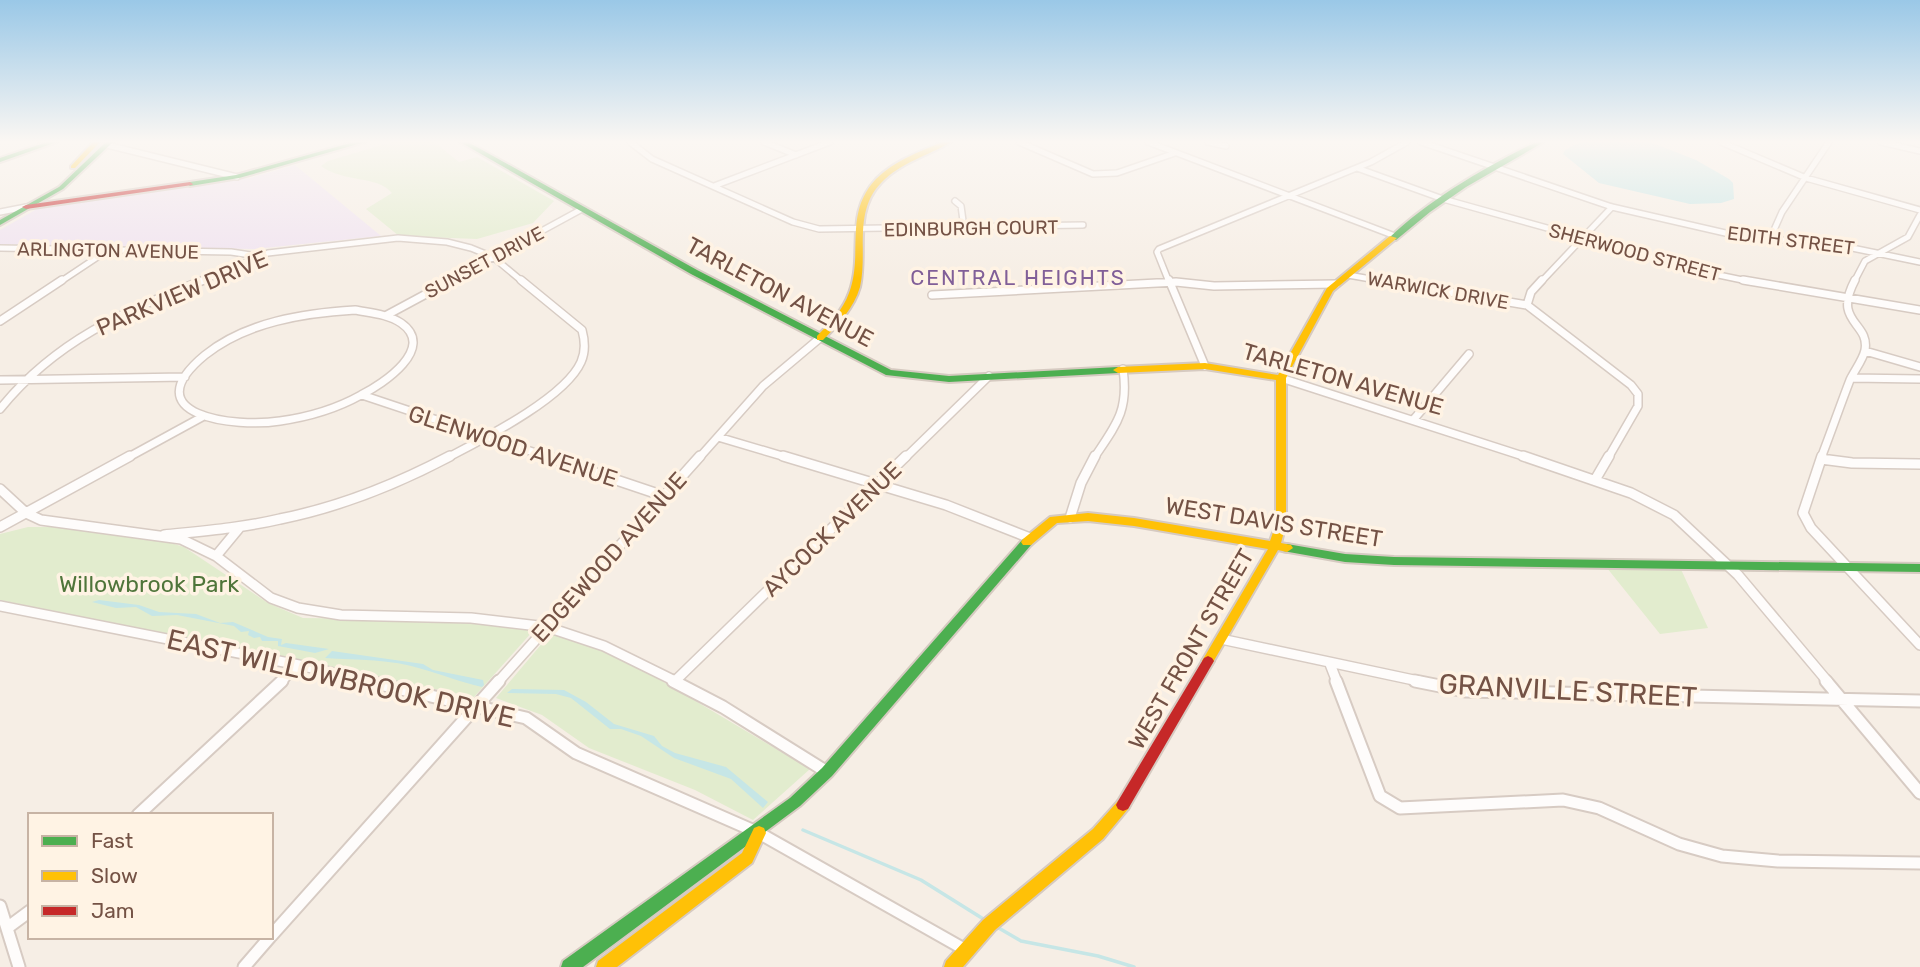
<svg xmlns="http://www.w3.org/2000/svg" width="1920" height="967" font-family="Rubik,sans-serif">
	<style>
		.education { fill: #f0e3f0 }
		.green { fill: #e2ecce }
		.water { fill: #c6e6e6 }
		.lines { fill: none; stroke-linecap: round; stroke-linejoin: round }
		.stream { stroke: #c6e6e6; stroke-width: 3.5 }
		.street-far3-casing { stroke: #d7cbc3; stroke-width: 8 }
		.street-far2-casing { stroke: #d7cbc3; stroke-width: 10 }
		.street-far1-casing { stroke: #d7cbc3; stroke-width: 12 }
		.street-casing { stroke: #d7cbc3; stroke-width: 15 }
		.fast-casing { stroke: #d6cac1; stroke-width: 4 }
		.slow-casing { stroke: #d6cac1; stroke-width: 4 }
		.jam-casing { stroke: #d6cac1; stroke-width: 4 }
		.street-far3 { stroke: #fefcfb; stroke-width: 5 }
		.street-far2 { stroke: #fefcfb; stroke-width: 7 }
		.street-far1 { stroke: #fefcfb; stroke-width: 9 }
		.street { stroke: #fefcfb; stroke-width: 11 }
		.fast { fill: #4caf50; fill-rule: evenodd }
		.slow { fill: #ffc107; fill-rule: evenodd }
		.jam { fill: #c62828; fill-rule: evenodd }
		.labels { text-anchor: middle; stroke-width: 7; stroke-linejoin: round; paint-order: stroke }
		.far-street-label { font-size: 19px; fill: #745245; stroke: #fff3e4 }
		.far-neighbourhood-label { font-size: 21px; letter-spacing: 2px; fill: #815f98; stroke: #fff3e4 }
		.street-label { font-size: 23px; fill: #745245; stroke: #fff3e4 }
		.park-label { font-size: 23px; fill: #4f753a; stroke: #fff3e4 }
		.near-street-label { font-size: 28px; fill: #745245; stroke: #fff3e4 }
	</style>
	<rect width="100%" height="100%" fill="#f6eee5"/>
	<path class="education" d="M295,165l86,71 -127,13 -254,-5v-14l37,-21 213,-31z"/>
	<path class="green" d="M392,142h42l25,20 18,-5 77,44 -21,22 -56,16 -78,-3 -33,-27 26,-16c-15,-18 -48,-10 -71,-27l7,-5z
		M28,527h28l105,13 23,7 84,56 35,15 165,2 65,11 -59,66 -474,-97v-66z
		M1603,563l76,2 29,63 -48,6z
		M550,634l53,12 207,123 -57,51 -58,-30 -106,-42 -47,-33 -46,-17z"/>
	<path class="water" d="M1581,142h69l46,18 33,19 4,4 1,16 -13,4 -31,1 -91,-21 -36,-29 2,-4z
		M99,600l40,5 20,7 37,2 24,9 13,-1 35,15 14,2 -1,6 5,-2 43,6 -14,4 -37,-7v-5h-16l-2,-4 -6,1 -6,-3 1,-4 -8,1 -7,-6 -57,-11 -25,1 -16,-9 -20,1 -24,-6z
		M332,651l91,13 10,6 50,10 1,5 -2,2c-22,-5 -42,-13 -60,-18 -31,-10 -64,-9 -97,-11z
		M512,689l52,1 22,12 28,22 40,12 8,10 13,7 51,14 42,35 -5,6 -32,-29 -57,-21 -33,-22 -20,-7h-11l-39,-31 -15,-4 -49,-1z"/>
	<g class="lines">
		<path class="stream" d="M803,830l118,50 64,40
			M997,927l24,14 77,15 36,11"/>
		<g class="street-far3-casing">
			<path id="street-far3" d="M630,142l22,17 141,63 26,7 264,-4
				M764,142l32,13
				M1019,142l74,32 24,-1 58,-20
				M1148,142l247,94
				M1208,142l18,4
				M1421,142l191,65 135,31 76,4 97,20
				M1721,142l85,36 114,32
				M1881,142l39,9
				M107,145l130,32
				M1357,168l86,31 266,74 43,9
				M714,186l116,-44
				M955,201l6,5 3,22
				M0,212l26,-5
				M1770,239l12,-27 47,-70
				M0,248l231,4 27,4
				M1348,275l40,7
				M60,282l48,-32
				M199,282l69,-29 130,-15 49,4 24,6 22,9 30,25
				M448,282l134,-73
				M1169,282l-12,-30 2,-3 212,-87 36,-20
				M1541,282l71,-75
				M1854,282l11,-21 43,-24 12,-22"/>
		</g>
		<g class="street-far2-casing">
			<path id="street-far2" d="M1169,280l36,86
				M1377,280l150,25
				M1542,280l-11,12 -4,13 104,80 7,9v12l-30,52
				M1743,280l177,30
				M932,295l244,-13 38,4 122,-2
				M355,310c15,3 33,4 46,13 36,25 -18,61 -40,72 -25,14 -53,22 -81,26 -44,7 -149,-5 -75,-66 41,-33 99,-42 150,-45z
				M387,315l65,-35
				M0,321l62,-41
				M1865,351l55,16
				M1281,378l248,80
				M1851,378l69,1
				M0,380l185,-3
				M362,395l189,63
				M0,409c55,-68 124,-98 204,-129
				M1414,419l55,-65
				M718,437l71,21
				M127,458l75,-41
				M447,458c36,-19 118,-60 134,-96 5,-11 4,-21 1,-32l-61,-50
				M699,458l64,-72 57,-48
				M905,458l84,-82
				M1094,458c22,-33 35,-47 29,-89
				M1821,458c10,-26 19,-52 29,-78 4,-9 13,-20 15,-30 5,-28 -33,-27 -10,-70"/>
		</g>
		<g class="street-far1-casing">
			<path id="street-far1" d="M545,456l119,40
				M783,456l163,49 84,33
				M1523,456l108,37 43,22 64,60 90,107
				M1822,456l-19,57 8,15 109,117
				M1821,459l31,4 68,1
				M1595,480l14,-24
				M0,489l26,24 15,7 140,19 35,17 55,42 27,10 43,7 130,3 76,9 57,19 73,36
				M1070,518l11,-35 14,-27
				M0,527l130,-71
				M164,535c39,-4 78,-7 116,-16 60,-12 117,-35 170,-63
				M216,556l24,-29
				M0,606l299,59 75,17
				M1221,639l202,43
				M1330,664l7,18
				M280,682l19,-17
				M498,682l202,-226
				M674,682l232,-226"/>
		</g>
		<g class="street-casing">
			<path id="street" d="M366,681l160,37 50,35 183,80 205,116
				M673,681l50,26 104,65
				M1336,681l44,115 20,12 163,-8 36,8 80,36 43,12 56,5 142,2
				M1415,681l50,10 455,10
				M1826,681l94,112
				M138,815l144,-134
				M0,906l19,61
				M7,928l23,-17
				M271,936l228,-255
				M244,967l26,-30"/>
		</g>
		<g class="fast-casing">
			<path id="fast" d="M47,142h10l-57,20v-4z
				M106,142h7l-50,47 -63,36v-5l59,-33z
				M354,142h11l-126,36 -49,8 -3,-2 3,-2 46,-7z
				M460,142h8l229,128 194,100 58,6 169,-9 5,3 -5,3 -169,9 -63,-7 -195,-101z
				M1536,142h8l-78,45 -36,25 -34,28 -7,-2c39,-38 98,-72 147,-96z
				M1027,538l4,1 2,3 -2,3 -199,231 -32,30 -217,161h-22l2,-6 227,-163 32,-30 201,-229z
				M1287,544l58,10 49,3 526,7v8l-526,-7 -49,-3 -62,-11 -2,-3 2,-3z"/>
		</g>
		<g class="slow-casing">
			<path id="slow" d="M93,142h7l-25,26h-4v-2z
				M942,142h9c-23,14 -50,20 -70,41 -28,29 -13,69 -21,104 -6,21 -22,38 -37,53h-6v-4c13,-13 26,-26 32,-43 15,-39 -6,-79 27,-114 18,-18 43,-27 66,-37z
				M1390,236l7,2 -64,53 -47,87v146l-5,19 10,2 2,3 -6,4 -9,-2 -66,114 -4,2 -4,-2 -2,-3 66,-112 -134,-23 -46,-5 -31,2 -26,22h-8l-2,-3 2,-3 27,-22 38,-4 46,5 136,23 6,-17v-144l-71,-11 -87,4 -5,-3 5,-3 87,-4 73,12 49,-87z
				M1123,799l5,2 2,4 -2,4 -25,30 -108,91 -32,37h-19l2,-6 37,-41 110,-91 25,-28z
				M759,826l5,2 2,5 -14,30 -135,104h-21l2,-6 144,-108 12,-25z"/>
		</g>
		<g class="jam-casing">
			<path id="jam" d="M190,182l3,2 -1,1 -166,24 -4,-2 4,-2z
				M1208,656l4,2 2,3 -86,148 -5,2 -5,-2 -2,-4 2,-4 86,-143z"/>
		</g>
		<use href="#street-far3" class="street-far3"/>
		<use href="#street-far2" class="street-far2"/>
		<use href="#street-far1" class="street-far1"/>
		<use href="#street" class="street"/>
		<use href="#fast" class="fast"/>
		<use href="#slow" class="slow"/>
		<use href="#jam" class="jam"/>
	</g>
	<linearGradient id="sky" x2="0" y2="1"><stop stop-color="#9ac8e7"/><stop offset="0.51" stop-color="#fbf7f3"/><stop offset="1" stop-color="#fbf7f3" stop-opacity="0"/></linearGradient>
	<rect width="1920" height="278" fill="url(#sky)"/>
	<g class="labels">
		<g class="far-street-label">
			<text transform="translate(971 228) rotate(-1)" y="7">EDINBURGH COURT</text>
			<text transform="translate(1791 240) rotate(7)" y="7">EDITH STREET</text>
			<text transform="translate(108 250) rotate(1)" y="7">ARLINGTON AVENUE</text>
			<text transform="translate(1635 252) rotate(15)" y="7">SHERWOOD STREET</text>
			<text transform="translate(484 262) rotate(-28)" y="7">SUNSET DRIVE</text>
			<text transform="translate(1438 290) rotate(10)" y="7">WARWICK DRIVE</text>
		</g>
		<g class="far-neighbourhood-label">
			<text x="1018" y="285">CENTRAL HEIGHTS</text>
		</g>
		<g class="street-label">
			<text transform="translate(780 292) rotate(28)" y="8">TARLETON AVENUE</text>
			<text transform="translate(182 293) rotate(-23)" y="8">PARKVIEW DRIVE</text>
			<text transform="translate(1343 379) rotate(16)" y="8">TARLETON AVENUE</text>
			<text transform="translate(513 446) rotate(18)" y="8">GLENWOOD AVENUE</text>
			<text transform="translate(1274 522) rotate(9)" y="8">WEST DAVIS STREET</text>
			<text transform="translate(832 529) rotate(-44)" y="8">AYCOCK AVENUE</text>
			<text transform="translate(609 557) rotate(-48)" y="8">EDGEWOOD AVENUE</text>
			<text transform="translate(1191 649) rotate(-60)" y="8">WEST FRONT STREET</text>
		</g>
		<g class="park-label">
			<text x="149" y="592">Willowbrook Park</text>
		</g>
		<g class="near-street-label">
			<text transform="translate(341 678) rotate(13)" y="10">EAST WILLOWBROOK DRIVE</text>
			<text transform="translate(1568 690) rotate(3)" y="10">GRANVILLE STREET</text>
		</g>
	</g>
	<rect x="28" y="813" width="245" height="126" fill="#fff3e4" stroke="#c7b3a4" stroke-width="2"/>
	<rect x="42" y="836" width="35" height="10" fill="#4caf50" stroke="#c7b3a4" stroke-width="2"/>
	<text x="91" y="848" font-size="21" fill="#745245">Fast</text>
	<rect x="42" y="871" width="35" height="10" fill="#ffc107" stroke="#c7b3a4" stroke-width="2"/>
	<text x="91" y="883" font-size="21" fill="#745245">Slow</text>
	<rect x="42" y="906" width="35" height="10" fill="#c62828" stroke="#c7b3a4" stroke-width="2"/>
	<text x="91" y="918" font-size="21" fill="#745245">Jam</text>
</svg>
